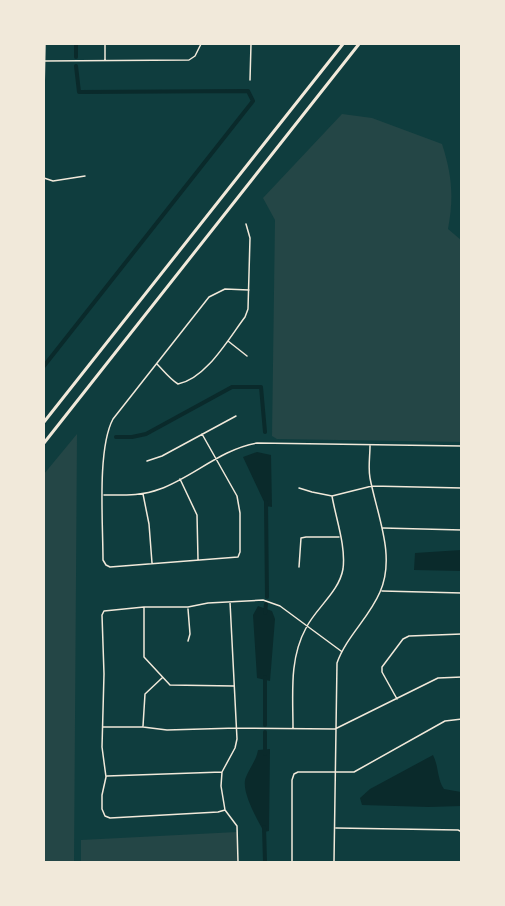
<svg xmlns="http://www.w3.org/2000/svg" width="505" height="906" font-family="'DM Sans',sans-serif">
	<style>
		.green { fill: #244646 }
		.water { fill: #0a2a2b }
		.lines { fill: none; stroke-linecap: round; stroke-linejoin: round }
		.canal { stroke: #0a2a2b; stroke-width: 4 }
		.minor { stroke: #f1e9da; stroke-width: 1.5 }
		.motorway { stroke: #f1e9da; stroke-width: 3 }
	</style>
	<rect width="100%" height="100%" fill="#0f3d3e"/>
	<path class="green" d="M342,114l30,4 70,26c10,31 12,53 6,85l13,11v202l-184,-3 -5,-3 3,-216 -12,-22z
		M77,434l-3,428h-30v-388z
		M237,832v30h-156v-22z"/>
	<path class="water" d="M257,452l14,3 1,52 -6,-1 -23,-49z
		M461,550v21l-47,-1 1,-17z
		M258,606l14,5 3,8 -5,62 -13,-3 -4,-63z
		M270,749l-1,82 -5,1c-7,-13 -24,-42 -18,-55 4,-10 10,-16 12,-27z
		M433,755c6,12 4,24 11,34l17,3v14l-32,1 -67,-2 -2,-7 10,-9z"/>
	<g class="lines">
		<path class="canal" d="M76,57v-13
			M44,366l209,-265 -5,-10 -169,1 -3,-26
			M116,437h16l14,-3 86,-47h29l4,45
			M266,502l1,95
			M265,613l1,-9
			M265,677v48
			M265,754v-22
			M264,827l1,35"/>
		<path class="minor" d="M105,60v-16
			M44,61l145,-1 6,-4 6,-12
			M250,80l1,-36
			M44,93l1,-49
			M44,178l9,3 32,-5
			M228,341l19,15
			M157,364c7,7 13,15 21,20 28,-5 51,-46 67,-67l3,-8 2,-71 -4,-14
			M202,434l35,62 3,17v39l-2,5 -128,10 -4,-2 -3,-5c0,-37 -6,-111 10,-141l96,-122 16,-8 24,1
			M147,461l15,-5 74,-40
			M180,479l17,36 1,44
			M299,488l13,4 20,4 40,-10 90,2
			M143,494l6,30 3,39
			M104,495c19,0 38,1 56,-6 33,-12 61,-40 97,-46l205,3
			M383,528l79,2
			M299,567l2,-29 5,-1h33
			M382,591l80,2
			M230,602l7,137 -2,9 -13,24 -1,14 4,24 12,16 1,36
			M144,607v50l26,28 64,1
			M188,641l2,-7 -2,-25
			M397,699l-15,-27v-5l21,-28 6,-3 53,-2
			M143,726l2,-32 17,-16
			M103,727h40l24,3 70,-2 98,1 103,-51 24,-1
			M293,728c0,-34 -4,-69 13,-100 10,-20 33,-36 37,-59 3,-23 -7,-50 -11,-73
			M107,776l115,-4
			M225,810l-7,2 -108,6 -5,-2 -3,-7v-14l4,-18 -4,-30 2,-73 -2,-59 2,-4 40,-4h44l20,-4 55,-3 17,6 61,45
			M336,828l122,2 4,2
			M292,862v-82l2,-6 4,-2h56l91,-51 17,-2
			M334,862l3,-199c9,-26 32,-45 43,-71 16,-36 -3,-77 -10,-114 -2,-10 0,-22 0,-32"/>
		<path class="motorway" d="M44,422l299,-378
			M44,443l315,-399"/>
	</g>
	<rect width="505" height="906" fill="none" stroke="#f1e9da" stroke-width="90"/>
</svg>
